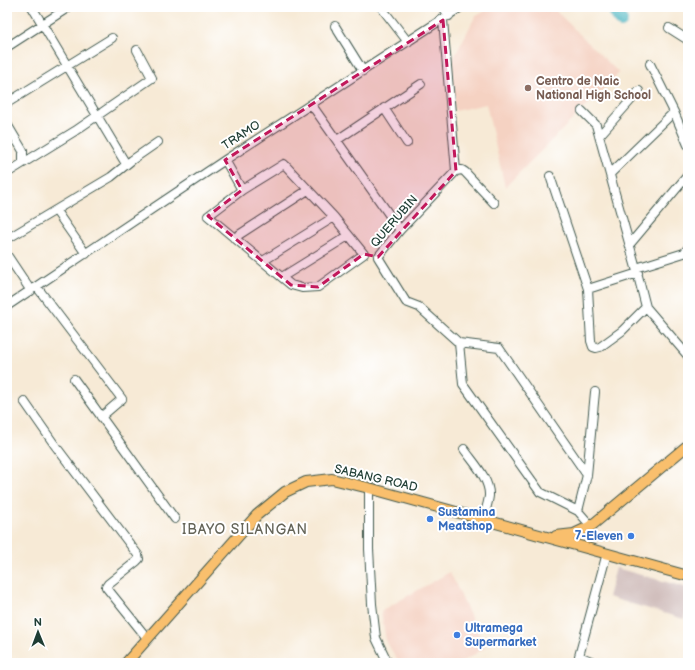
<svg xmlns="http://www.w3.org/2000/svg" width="695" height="670" font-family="'Balsamiq Sans',sans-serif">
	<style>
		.built { fill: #f5d2c2 }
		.industrial { fill: #d1bfbd }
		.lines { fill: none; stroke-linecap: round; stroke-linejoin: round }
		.river { stroke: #41b0bc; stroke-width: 14 }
		.minor-casing { stroke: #3f574c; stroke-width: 10 }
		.major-casing { stroke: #3f574c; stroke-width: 12 }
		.minor { stroke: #fff; stroke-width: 8 }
		.major { stroke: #f9bf6d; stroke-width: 10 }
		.marked { fill: #c2185b; fill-opacity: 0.2; stroke: #c2185b; stroke-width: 3; stroke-dasharray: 8 5; stroke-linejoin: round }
		.education-dot { fill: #8d6e63; stroke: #fff; stroke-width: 1.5 }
		.shop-dot { fill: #3f7fe0; stroke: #fff; stroke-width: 1.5 }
		.labels { text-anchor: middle; stroke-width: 4; stroke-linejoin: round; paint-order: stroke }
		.education-label { font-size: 12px; font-weight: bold; fill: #785e54; stroke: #fff; text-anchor: start }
		.street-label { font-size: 12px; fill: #1f3d34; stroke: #fff }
		.shop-label { font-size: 12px; font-weight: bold; fill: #366cbe; stroke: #fff; text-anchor: start }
		.quarter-label { font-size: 14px; letter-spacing: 1px; fill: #656559; stroke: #fff }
	</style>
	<rect width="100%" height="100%" fill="#fff"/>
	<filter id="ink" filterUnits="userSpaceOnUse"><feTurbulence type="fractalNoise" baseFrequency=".025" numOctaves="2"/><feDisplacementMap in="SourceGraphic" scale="8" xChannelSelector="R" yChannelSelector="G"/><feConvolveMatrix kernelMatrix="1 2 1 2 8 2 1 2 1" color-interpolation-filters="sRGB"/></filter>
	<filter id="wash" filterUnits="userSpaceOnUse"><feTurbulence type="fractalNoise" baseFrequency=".012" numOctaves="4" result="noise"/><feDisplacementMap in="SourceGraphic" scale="16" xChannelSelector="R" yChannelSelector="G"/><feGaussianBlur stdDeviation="0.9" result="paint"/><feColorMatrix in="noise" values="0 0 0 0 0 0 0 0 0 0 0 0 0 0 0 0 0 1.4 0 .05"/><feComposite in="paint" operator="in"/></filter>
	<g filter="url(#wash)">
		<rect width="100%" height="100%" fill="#f7ead6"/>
		<path class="built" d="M492,7h60l67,66 -114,114 -19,-83 -31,7 -6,-44 26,-50z
			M450,572l35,76 -25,15h-61l-13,-22 -5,-30z"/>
		<path class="industrial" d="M616,568l72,20v15l-4,16 -76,-22z"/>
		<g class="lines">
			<path class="river" d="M613,7l8,14"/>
		</g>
	</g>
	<g filter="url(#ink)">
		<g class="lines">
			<g class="minor-casing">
				<path id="minor" d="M32,7l94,157
					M381,7l27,35
					M443,7l6,9
					M443,20l13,151 -56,59 -22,27 28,45 13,5 40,36 4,41 77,108 38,19
					M335,26l28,45
					M669,28l19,12
					M7,47l62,-40
					M650,64l24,48
					M7,103l105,-65
					M311,104l89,126
					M384,108l23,35
					M582,111l14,14 40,143 10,39 42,49
					M7,124l16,27v12
					M599,136l40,-45
					M337,140l84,-56
					M225,160l17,30
					M284,164l50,53 30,37 -46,33 -16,1 -11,-3 -83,-69 34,-26z
					M456,171l6,-1 3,2 29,31
					M7,173l68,-42 77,-53 -15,-28
					M610,174l64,-62 14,33
					M550,176l38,113 50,-16
					M56,211l30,43
					M234,238l74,-48
					M7,239l104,-62 21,-17 26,-18
					M630,244l58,-69
					M7,255l24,36
					M263,261l71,-44
					M636,268l48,-15 4,-5
					M282,277l66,-41
					M37,287l85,112 -21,18
					M588,289l3,52 2,6 3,1 4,-1 22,-16 24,-24
					M7,306l218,-146 236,-153
					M459,343l40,5 88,127
					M74,379l101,140
					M24,401l30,43 84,111 1,4 -2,2 -29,23 -2,3 41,51
					M464,449c9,13 26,30 25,47 -1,8 -4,16 -6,24
					M369,488v61l3,55 4,34 12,25
					M591,526l-13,-15 9,-36 8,-83
					M596,663l-17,-7 28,-103"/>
			</g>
			<g class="major-casing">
				<path id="major" d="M556,536l18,-2 17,-8 97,-81
					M126,663l131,-148 28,-23 21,-10 26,-3 37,9 319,88"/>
			</g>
			<use href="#minor" class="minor"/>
			<use href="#major" class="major"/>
		</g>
	</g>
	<path class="marked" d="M443,20l13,151 -78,86 -14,-3 -46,33 -27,-2 -83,-69 34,-26 -17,-30z"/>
	<circle class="education-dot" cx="528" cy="88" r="4"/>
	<g class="shop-dot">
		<circle cx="430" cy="519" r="4"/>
		<circle cx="631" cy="536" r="4"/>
		<circle cx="457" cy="635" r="4"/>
	</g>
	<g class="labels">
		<g class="education-label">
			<text x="536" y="85">Centro de Naic<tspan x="536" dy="14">National High School</tspan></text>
		</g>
		<g class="street-label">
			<text transform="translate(241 135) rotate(-33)" y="4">TRAMO</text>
			<text transform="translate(394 221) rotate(-49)" y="4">QUERUBIN</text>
			<text transform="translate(376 478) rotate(13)" y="4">SABANG ROAD</text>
		</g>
		<g class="shop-label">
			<text x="438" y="516">Sustamina<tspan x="438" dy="14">Meatshop</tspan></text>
			<text x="623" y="540" text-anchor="end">7-Eleven</text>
			<text x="465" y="632">Ultramega<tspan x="465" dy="14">Supermarket</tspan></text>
		</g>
		<g class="quarter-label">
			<text x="245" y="534">IBAYO SILANGAN</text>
		</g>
	</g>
	<rect width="695" height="670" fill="none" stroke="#fff" stroke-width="24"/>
	<g transform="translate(38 632) rotate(359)" stroke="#ffffff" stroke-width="3" paint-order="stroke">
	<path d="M0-3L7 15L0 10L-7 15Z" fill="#1f3d34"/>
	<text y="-6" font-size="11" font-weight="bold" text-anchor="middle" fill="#1f3d34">N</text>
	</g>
</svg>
